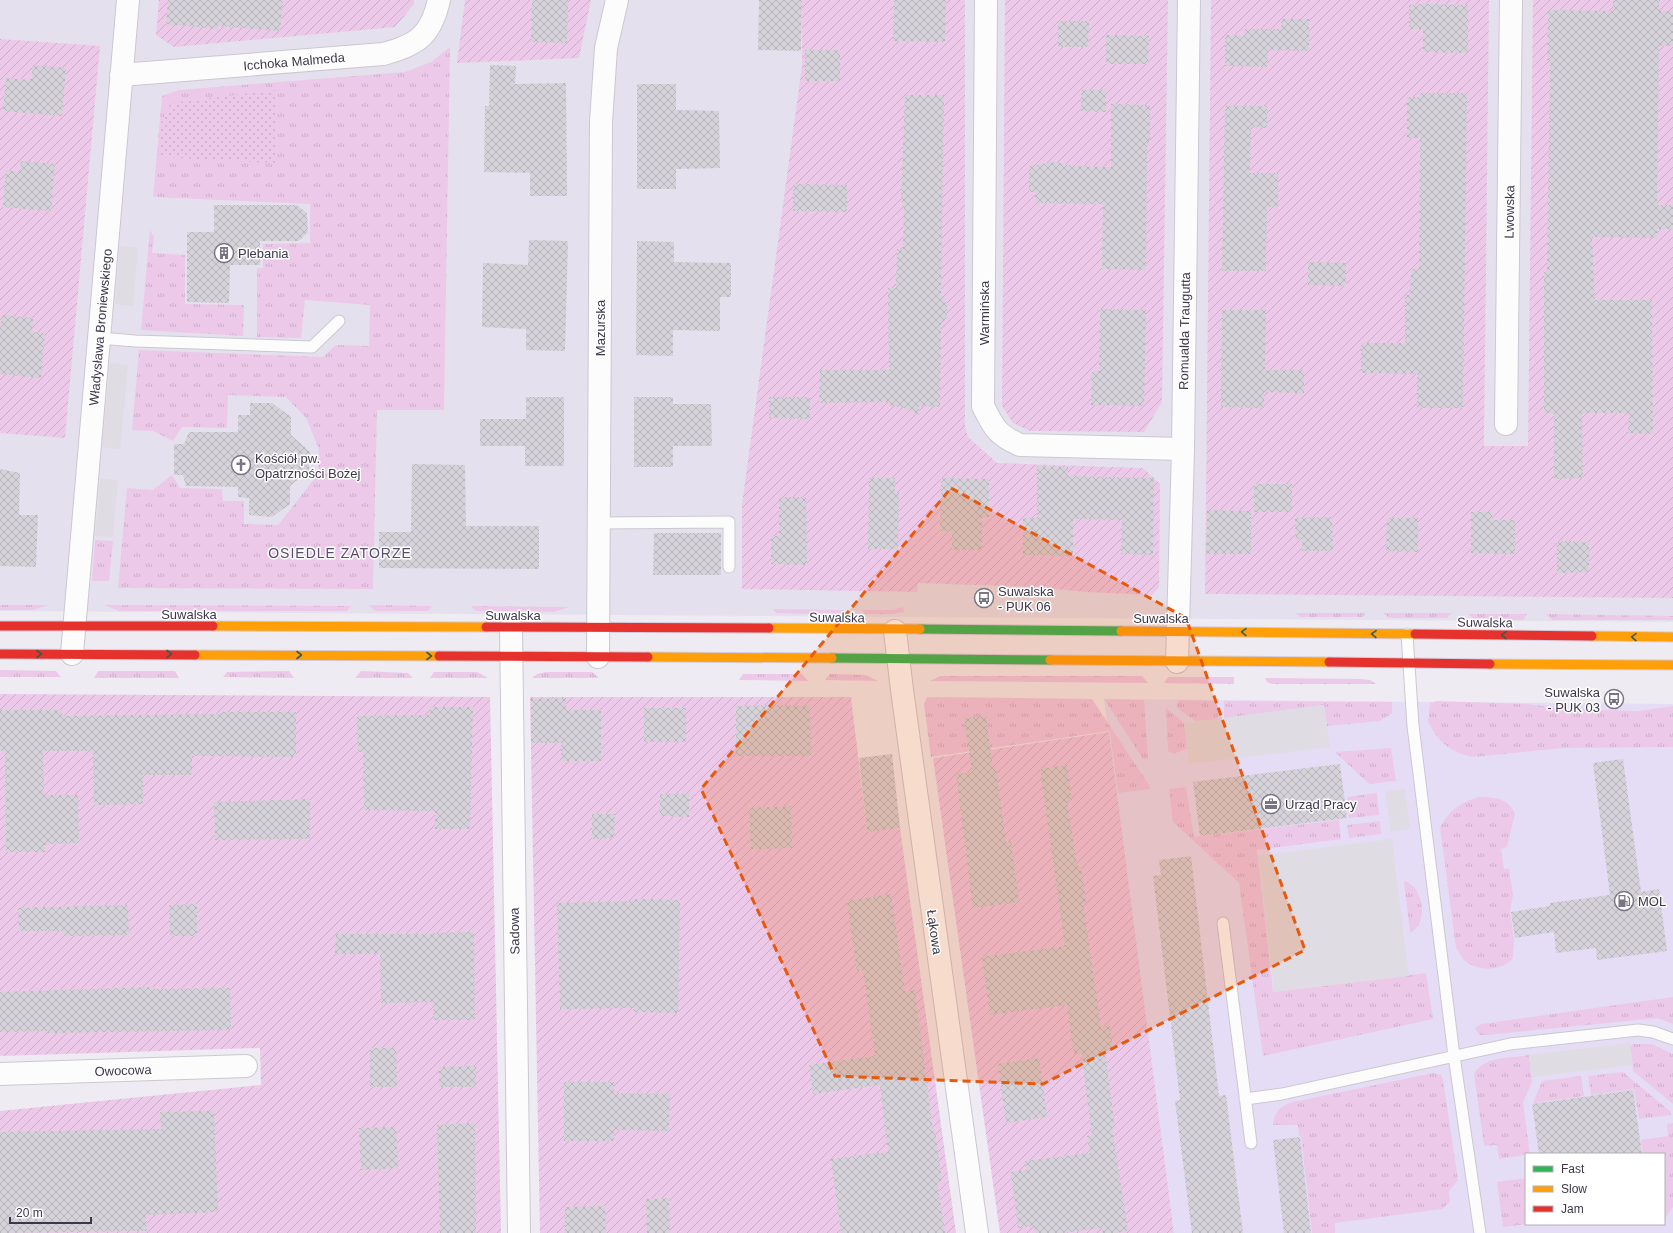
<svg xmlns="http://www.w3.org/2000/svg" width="1673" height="1233" font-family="Arial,sans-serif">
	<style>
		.residential { fill: #e5e0ee }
		.commercial { fill: #e5ddf5; fill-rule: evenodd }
		.grass { fill: url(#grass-tufts) }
		.park { fill: url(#park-dots) }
		.garden { fill: url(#garden-furrows) }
		.parking { fill: #dfdce4 }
		.building { fill: url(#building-cross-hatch) }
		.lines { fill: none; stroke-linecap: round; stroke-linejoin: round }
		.lane-casing { stroke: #cbc8d1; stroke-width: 13 }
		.street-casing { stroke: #cbc8d1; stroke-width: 24 }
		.fast-casing { stroke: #d4ccde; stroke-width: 11 }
		.slow-casing { stroke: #d4ccde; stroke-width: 11 }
		.jam-casing { stroke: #d4ccde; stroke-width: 11 }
		.lane { stroke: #fcfcfd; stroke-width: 11 }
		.street { stroke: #fcfcfd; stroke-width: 22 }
		.fast { stroke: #30b455; stroke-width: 9 }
		.slow { stroke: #ff9f0a; stroke-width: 9 }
		.jam { stroke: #e5322d; stroke-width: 9 }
		.oneway { stroke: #385c4d }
		.marked { fill: #e8590c; fill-opacity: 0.2; stroke: #e8590c; stroke-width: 3; stroke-dasharray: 8 5; stroke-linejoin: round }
		.labels { text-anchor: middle; stroke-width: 3; stroke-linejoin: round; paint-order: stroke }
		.street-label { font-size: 13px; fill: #3c3649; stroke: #fff }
		.poi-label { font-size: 13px; fill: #3c3649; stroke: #fff; text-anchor: start }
		.neighbourhood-label { font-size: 14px; letter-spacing: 1px; fill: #564c6d; stroke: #fff }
	</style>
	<defs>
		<pattern id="grass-tufts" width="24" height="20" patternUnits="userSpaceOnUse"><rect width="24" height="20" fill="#edc9e9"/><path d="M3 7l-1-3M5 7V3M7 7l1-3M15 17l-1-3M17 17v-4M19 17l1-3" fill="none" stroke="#ccadc9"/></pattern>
		<pattern id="park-dots" width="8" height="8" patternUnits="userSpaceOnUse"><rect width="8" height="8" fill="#edc9e9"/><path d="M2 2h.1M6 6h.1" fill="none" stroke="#ccadc9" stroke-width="1.8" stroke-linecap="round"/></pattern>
		<pattern id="garden-furrows" width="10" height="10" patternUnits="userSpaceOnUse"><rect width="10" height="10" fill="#edc9e9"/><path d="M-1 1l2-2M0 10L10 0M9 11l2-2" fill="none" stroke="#ccadc9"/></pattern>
		<pattern id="building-cross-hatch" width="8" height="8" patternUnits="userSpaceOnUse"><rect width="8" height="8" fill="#d5d2da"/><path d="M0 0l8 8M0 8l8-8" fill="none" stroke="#b8b5bd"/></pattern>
	</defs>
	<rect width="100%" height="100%" fill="#eeebf2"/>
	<path class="residential" d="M0,0h1673v622l-1673,-11z"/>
	<path class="commercial" d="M1104,699l569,5v529h-499zM1526,1154h138v70h-138z"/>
	<path class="grass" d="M450,47l-6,363h-67l-4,179 -255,-1 9,-100 26,2 19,-15 8,13 42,1 1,12h21v23l34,1 40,-51 1,-25 -13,-31 -20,-21 -58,-2 -1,33 -45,-1 -9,14 -20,-10 -21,-1 7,-80 184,7 13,-12 33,1 1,-41 -65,-5 -4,38 -44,-1v-69h6v-24l47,-1v-39l-157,-7 9,-101 17,-6 226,-18 26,-10z
		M150,230l4,7 -2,16 33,2v49l59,1 -1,31 -102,-6z
		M95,540l18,1 -4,40h-17z
		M0,605h49l-16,5h-33z
		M104,605l247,1 -4,5h-228z
		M369,605l63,1 -4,5h-53z
		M471,606l98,1 -15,5 -78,-1z
		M903,607l1,5 -11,2h-28l-3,-4h30z
		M773,609l71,1 -5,5 -63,-2z
		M1295,613h71l-4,4h-62z
		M1384,613h68l-5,5h-58z
		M1468,614h59l-4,6 -49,-1z
		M1546,614l127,2v4h-121z
		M0,670l56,1 5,6h-61z
		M98,671h77l4,7h-85z
		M289,671l5,7 -71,-1 4,-5z
		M361,671l47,2 5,5h-58z
		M434,672h43l11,6h-58z
		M546,672h46l7,6h-67l5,-4z
		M743,674h59l6,7 -69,-1z
		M830,674l36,1 12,6 -53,-1z
		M940,676h202l6,7 -218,-2z
		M1168,677h66v7l-70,-1z
		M1265,678l96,1 9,1 7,4h-105l-5,-2z
		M927,697l165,2 57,86 1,4 -32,4 -8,-62 -179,26 -7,-53z
		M1104,699l40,1 4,59h-5z
		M1179,700l38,1 1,18 -23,2 -19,-14z
		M1224,701l168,1v11l-12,8 -53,5 -3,-21 -100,13z
		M1437,701l91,3 37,5 73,2 35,-5v41l-110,1 -89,9c-23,-4 -36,-15 -46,-35l2,-19z
		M1166,708l18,15 3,25 -13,6 -6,-3z
		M1391,748l5,33 -27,3 -34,-32z
		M1186,787l8,50 145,-17 2,19 -84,11 16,142 153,-19 7,46 -170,37 -24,-173 -66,-61 -4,-33z
		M1377,793l2,22 -30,3 -2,-21z
		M1479,797c15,0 30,1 36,17l-8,33 -6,2 3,20 5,-1 4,27 -3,15 4,29 -1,19c-11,14 -37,14 -50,1 -2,-3 -4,-8 -7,-11l-16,-121c11,-18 19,-24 39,-30z
		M1380,821l1,13 -32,4 -2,-13z
		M1404,881c20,5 25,43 6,52z
		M1673,997v27l-16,-6 -170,17h-7l-5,-6 2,-3 5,-2z
		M1634,1044h18l21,10v50l-40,-33 -3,-25z
		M1529,1055l3,27 -9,20 7,52 -31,5 -2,-14 -13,1 -10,-72c9,-18 37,-16 55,-19z
		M1623,1072l48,40v3l-32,4 -5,-30 -43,6 -3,-19z
		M1433,1073l8,2 2,4 15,101 -9,11 1,11 -8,7 -107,14v10h-23l-11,-97h-2l-1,-11h-25c1,-13 8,-20 20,-23z
		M1581,1076l3,20 -51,7 9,-22z
		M1673,1123v84l-9,13v-66h-21l-2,-14 27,-4 -1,-12z
		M1526,1178v46h2l-25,3 -6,-45z"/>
	<path class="park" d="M277,90l-1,73 -118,-6 3,-34 10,-20z"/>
	<path class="garden" d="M159,0h255v4l-19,23 -221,20 -18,-12z
		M465,0h126l-12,58 -122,5z
		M802,0h163v426l3,11 29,26 146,5 17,16 -1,103 -7,8 -65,-3 -54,-5 -115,-4 -1,9 -175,-3v-85l60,-438z
		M1005,0h163l-6,402 -18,30 -114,-1 -17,-8 -11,-17z
		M1211,0h278l-5,446h44l5,-446h140v598l-468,-4z
		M0,39l100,7 -35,392 -65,-5z
		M0,694l490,3 11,536h-501v-122l261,-26 -1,-37 -260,8z
		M530,697h321l16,134 33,-3 56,405h-416z
		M1109,732l65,501h-174l-67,-475z"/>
	<path class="parking" d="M120,246l18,2 -5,58 -18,-2z
		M110,363l18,2 -8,84 -18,-2z
		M100,479l18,1 -5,57 -18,-1z
		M1324,705l6,42 -141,17 -5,-41z
		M1405,789l5,40 -19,3 -6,-40z
		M1392,839l17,137 -135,16 -15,-136z
		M1630,1043l3,22 -101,12 -3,-22z"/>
	<path class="building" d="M168,0h115l-3,31 -62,-5v3l-52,-5z
		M532,0h36l-1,43 -36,-1z
		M759,0h43l-1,51 -43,-1z
		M894,0h52l-1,42 -52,-1z
		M1613,0h46v11h14v35h-14l-2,159h16v24h-16v9l-65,-1 3,63h57l1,134 -25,-1 1,-20h-47l1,65 -29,1v-66h-10v-141h3l3,-212h-3l1,-50 65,1z
		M1423,4l45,1v48l-45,-1v-23h-14v-24z
		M1281,19h28v32l-41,-1 -1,17 -42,-1v-31l20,1v-7h36z
		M1058,21h31l-1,26h-30z
		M1106,35l43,1 -1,28h-42z
		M805,50h35v31h-35z
		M33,65l33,3 -4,48 -59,-5 3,-33 25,2z
		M490,65l26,1 -1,18 51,-1 1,113h-37v-23l-46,-1 1,-66h4z
		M637,84h39v26l43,1 1,57 -44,1v20h-39z
		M1081,90h25v22l-25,-1z
		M1420,93h47l-4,315h-46v-34l-56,-1v-30h44v-48h5l1,-26h8l1,-127v-4h-13v-41h13z
		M905,95h39l-3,198 6,11v13l-6,8 -1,82 -21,-1 1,9 -18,-8 -13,-1v-4l-70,1 1,-33h69l-1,-82h8l1,-39 6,1 1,-48h-3z
		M1111,104l39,1v36h-3l-1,129 -44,-1 1,-65 -68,-1v-11h-6v-26l26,-4 19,4 37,1z
		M1225,106h42v22l-16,-1 -1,46h28v34h-11l-1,64h-44z
		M21,161l34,3 -4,47 -48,-4 3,-37 14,2z
		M793,184l54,1v27l-54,-1z
		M214,205h83l10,8 1,19 -9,9h-39v24h-30l-1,38 -42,-1v-70h27z
		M529,240l39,1 -3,110 -39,-1v-21l-44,-2 1,-64 45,2z
		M637,241l37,1v20l57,1v34h-11v34l-47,-1v26l-37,-1z
		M1308,262l38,1v23l-38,-1z
		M1100,309l46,1 -2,96 -53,-1 1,-33h7z
		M1222,310h44l-1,60h39v23l-40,-1v16l-43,-1z
		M2,315l31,3 -1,14 13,1 -4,45 -41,-4v-45z
		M526,397h38v69h-39v-20h-45v-27h46z
		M634,397h39v7h38l1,42h-39v21h-39z
		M769,397h41v22l-41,-1z
		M250,403h22l19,14v18l19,17 -1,18 -19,16v18l-18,13 -23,-2v-17l-11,-1v-10l-52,-1 -3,-11h-9v-31h10l5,-12h49v-17h12z
		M412,464l53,1 1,61h73v43l-160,-1v-36h32z
		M1037,466l31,1v9l86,2 -1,77 -32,-1 1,-34 -49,-1v37l-50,-1v-37h14z
		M0,469l20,4 -1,42h19l-2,52 -36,-1z
		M869,478h26v15h4l-1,56h-30z
		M941,478l48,1v38h-7v33h-30v-19h-12z
		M1254,484h38v28h-38z
		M779,497h27l1,68 -36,-1v-28h8z
		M1207,510l44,1v43h-45z
		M1471,512h21v8h23v34l-44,-1z
		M1332,517l1,34h-31v-12h-6l-1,-21z
		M1387,518h31v34l-32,-1z
		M654,533h67v42h-68z
		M1568,541l21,1v30l-32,1v-31z
		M566,698v12h35v51h-40v-18h-30v-44z
		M771,705l39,1 1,50h-75v-50z
		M430,707h43l-3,122h-35v-18l-71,-1 -1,-58h-5l-1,-36 73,-1z
		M644,708h42v34h-42z
		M0,710h62v6l159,-2v-2h75v45l-104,-1v19h-49v29l-49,1 -1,-54h-50l1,44h34l1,48 -34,1v8h-39l-1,-101h-5z
		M986,716l7,53h3l10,73 5,-1 8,61 -46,6 -17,-134 16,-2 -8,-54z
		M892,754l8,74 -33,4 -8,-74z
		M1623,759l18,133 18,-3 8,62 -70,9 -1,-12 -40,5 -2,-21 -39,6 -4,-26 39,-6v-3l60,-8 -17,-132z
		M1340,764l7,54 -147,18 -7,-54z
		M1067,765l5,35 -5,1 10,65h4l5,36 -3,1 18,124 9,-2 3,25 -8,1 10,77h-3l16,103 -12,2h-14v-5l-40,5h-27l-1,-7 -16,2 -7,-56 16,-2 -2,-9 65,-8 -3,-17 5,-1 -7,-52 -3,-30 -8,1 -7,-49 -77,10 -8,-58 83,-11 -25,-177z
		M660,794h29v23l-29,-1z
		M310,799v40l-95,1 -1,-38z
		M791,806l1,42 -41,1 -2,-41z
		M592,814h23l-1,24 -22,1z
		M1191,856l28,240 7,-1 17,138h-51l-17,-132 5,-1 -27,-224 8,-1 -2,-15z
		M891,894l14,97 10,-1 18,141 2,-1 7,51h-5l8,52h-104l-10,-74 57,-7 -8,-67 -67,9 -4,-29 66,-9 -12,-86 -6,1 -10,-70z
		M635,899l45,1 -2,113 -45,-1v-4l-73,1 -3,-106 78,-2z
		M197,904v32h-27l-1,-31z
		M128,905l1,30 -65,1v-5h-45l-1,-23z
		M474,932l1,88h-41l-1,-18 -52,1 -1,-49h-45l1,-20h96v-1z
		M155,987v2l75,-1 1,42 -183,3v-2l-48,1v-40z
		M370,1048h26l1,39h-27z
		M1039,1058l8,59 -41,6 -8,-59z
		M476,1066v21h-37v-20z
		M564,1082h50v11l56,1 -1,37 -55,-1v11h-50z
		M1633,1090l9,64h-103l-7,-50z
		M214,1111l4,101 -72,3 1,16 -147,2v-101l161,-3 -1,-17z
		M475,1123l1,110h-36l-3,-108z
		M396,1127l2,41 -37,2 -2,-42z
		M1300,1137l11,96h-27l-11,-93z
		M669,1198l1,35h-23l-1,-34z
		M605,1206l1,27h-41v-26z"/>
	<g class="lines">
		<g class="lane-casing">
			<path id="lane" d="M99,338l36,3 177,6 27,-26
				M598,523l131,-1v45
				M1407,634l6,92 41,330 26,177
				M1223,923l28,220
				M1245,1099l37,-5 228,-50 128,-14 15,2 20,7"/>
		</g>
		<g class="street-casing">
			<path id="street" d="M986,0l-3,406c11,22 14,29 37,39l163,4
				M121,75l262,-21c35,-9 48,-19 56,-54
				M1506,424l5,-424
				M511,628l8,605
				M895,631l7,59 75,543
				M72,654l56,-654
				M598,657l3,-535 5,-74 11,-48
				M1177,662l6,-213 6,-449
				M0,1074l246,-8"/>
		</g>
		<g class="fast-casing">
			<path id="fast" d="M920,629l201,2
				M832,658l218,2"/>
		</g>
		<g class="slow-casing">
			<path id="slow" d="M213,626l273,1
				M769,628l151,1
				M1121,631l294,3
				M1592,636l81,1
				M195,655l244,1
				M648,657l184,1
				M1050,660l279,2
				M1490,664l183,1"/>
		</g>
		<g class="jam-casing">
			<path id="jam" d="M0,626h213
				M486,627l283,1
				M1415,634l177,2
				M0,654l195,1
				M439,656l209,1
				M1329,662l161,2"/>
		</g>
		<use href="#lane" class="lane"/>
		<use href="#street" class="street"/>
		<use href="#fast" class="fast"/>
		<use href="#slow" class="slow"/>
		<use href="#jam" class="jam"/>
	</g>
	<defs><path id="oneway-chevron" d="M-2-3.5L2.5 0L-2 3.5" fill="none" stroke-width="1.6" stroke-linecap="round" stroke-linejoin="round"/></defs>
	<g class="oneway">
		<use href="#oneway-chevron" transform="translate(1244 632) rotate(-179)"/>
		<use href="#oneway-chevron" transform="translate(1374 634) rotate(-179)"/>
		<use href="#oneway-chevron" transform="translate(1504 635) rotate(-179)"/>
		<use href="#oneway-chevron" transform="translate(1634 637) rotate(-179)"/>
		<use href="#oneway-chevron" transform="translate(39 654)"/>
		<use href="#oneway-chevron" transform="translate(169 654)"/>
		<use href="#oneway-chevron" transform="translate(299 655)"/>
		<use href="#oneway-chevron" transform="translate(429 656)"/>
	</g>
	<path class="marked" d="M951,488l235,130 119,332 -262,134 -208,-8 -134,-287z"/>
	<defs>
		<g id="building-ring" transform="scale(1)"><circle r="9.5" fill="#fff" stroke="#7a7584" stroke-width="1.5"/><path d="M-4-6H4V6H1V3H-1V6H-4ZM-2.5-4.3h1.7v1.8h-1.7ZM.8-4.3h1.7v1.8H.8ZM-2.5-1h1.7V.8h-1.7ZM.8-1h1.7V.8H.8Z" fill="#7a7584"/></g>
		<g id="church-ring" transform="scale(1)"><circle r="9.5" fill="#fff" stroke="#7a7584" stroke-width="1.5"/><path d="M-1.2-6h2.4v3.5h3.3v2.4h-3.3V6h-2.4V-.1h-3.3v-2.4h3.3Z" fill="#7a7584"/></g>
		<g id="bus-ring" transform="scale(1)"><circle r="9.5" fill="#fff" stroke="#7a7584" stroke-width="1.5"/><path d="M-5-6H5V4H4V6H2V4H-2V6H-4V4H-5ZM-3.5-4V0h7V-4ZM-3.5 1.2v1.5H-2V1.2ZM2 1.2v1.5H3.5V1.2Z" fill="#7a7584"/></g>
		<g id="office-ring" transform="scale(1)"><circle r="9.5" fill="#fff" stroke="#7a7584" stroke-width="1.5"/><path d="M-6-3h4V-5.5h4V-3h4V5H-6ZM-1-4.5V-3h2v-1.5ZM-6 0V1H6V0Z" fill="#7a7584"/></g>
		<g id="fuel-ring" transform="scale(1)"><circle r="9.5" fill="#fff" stroke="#7a7584" stroke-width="1.5"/><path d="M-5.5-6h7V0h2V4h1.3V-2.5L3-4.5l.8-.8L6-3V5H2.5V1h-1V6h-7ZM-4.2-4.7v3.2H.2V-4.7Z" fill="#7a7584"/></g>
	</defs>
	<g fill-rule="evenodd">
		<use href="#building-ring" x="224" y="253"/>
		<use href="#church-ring" x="241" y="465"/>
		<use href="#bus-ring" x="984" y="598"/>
		<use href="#bus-ring" x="1614" y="699"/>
		<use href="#office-ring" x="1271" y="804"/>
		<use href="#fuel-ring" x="1624" y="901"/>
	</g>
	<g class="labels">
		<g class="street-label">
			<text transform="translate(294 61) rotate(-5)" y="5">Icchoka Malmeda</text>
			<text transform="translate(1509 212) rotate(-89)" y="5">Lwowska</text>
			<text transform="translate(984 313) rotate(-90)" y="5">Warmińska</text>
			<text transform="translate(100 327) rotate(-85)" y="5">Władysława Broniewskiego</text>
			<text transform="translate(600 328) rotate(-90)" y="5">Mazurska</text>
			<text transform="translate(1184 331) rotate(-89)" y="5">Romualda Traugutta</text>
			<text x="189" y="619">Suwalska</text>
			<text x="513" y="620">Suwalska</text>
			<text transform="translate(837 617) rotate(1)" y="5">Suwalska</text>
			<text x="1161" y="623">Suwalska</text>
			<text transform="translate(1485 622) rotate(1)" y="5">Suwalska</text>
			<text transform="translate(514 931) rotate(-91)" y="5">Sadowa</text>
			<text transform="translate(935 932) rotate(82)" y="5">Łąkowa</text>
			<text transform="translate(123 1070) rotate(-2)" y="5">Owocowa</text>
		</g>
		<g class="poi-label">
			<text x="238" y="258">Plebania</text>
			<text x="255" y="463">Kościół pw.<tspan x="255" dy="15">Opatrzności Bożej</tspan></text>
			<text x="998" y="596">Suwalska<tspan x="998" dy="15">- PUK 06</tspan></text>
			<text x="1600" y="697" text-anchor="end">Suwalska<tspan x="1600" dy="15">- PUK 03</tspan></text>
			<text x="1285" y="809">Urząd Pracy</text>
			<text x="1638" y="906">MOL</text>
		</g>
		<g class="neighbourhood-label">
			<text x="340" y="558">OSIEDLE ZATORZE</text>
		</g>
	</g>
	<rect x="1525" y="1153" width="140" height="72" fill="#ffffff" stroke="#b1afb6"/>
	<rect x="1533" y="1166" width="20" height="6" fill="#30b455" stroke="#b1afb6"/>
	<text x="1561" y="1173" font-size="12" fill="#3c3649">Fast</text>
	<rect x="1533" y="1186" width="20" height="6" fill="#ff9f0a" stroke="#b1afb6"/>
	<text x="1561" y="1193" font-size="12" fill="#3c3649">Slow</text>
	<rect x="1533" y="1206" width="20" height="6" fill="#e5322d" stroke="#b1afb6"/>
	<text x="1561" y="1213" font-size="12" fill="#3c3649">Jam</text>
	<path d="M10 1217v6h81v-6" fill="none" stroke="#3c3649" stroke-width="2"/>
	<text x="16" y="1217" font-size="12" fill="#3c3649" stroke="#ffffff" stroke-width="3" paint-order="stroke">20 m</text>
</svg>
